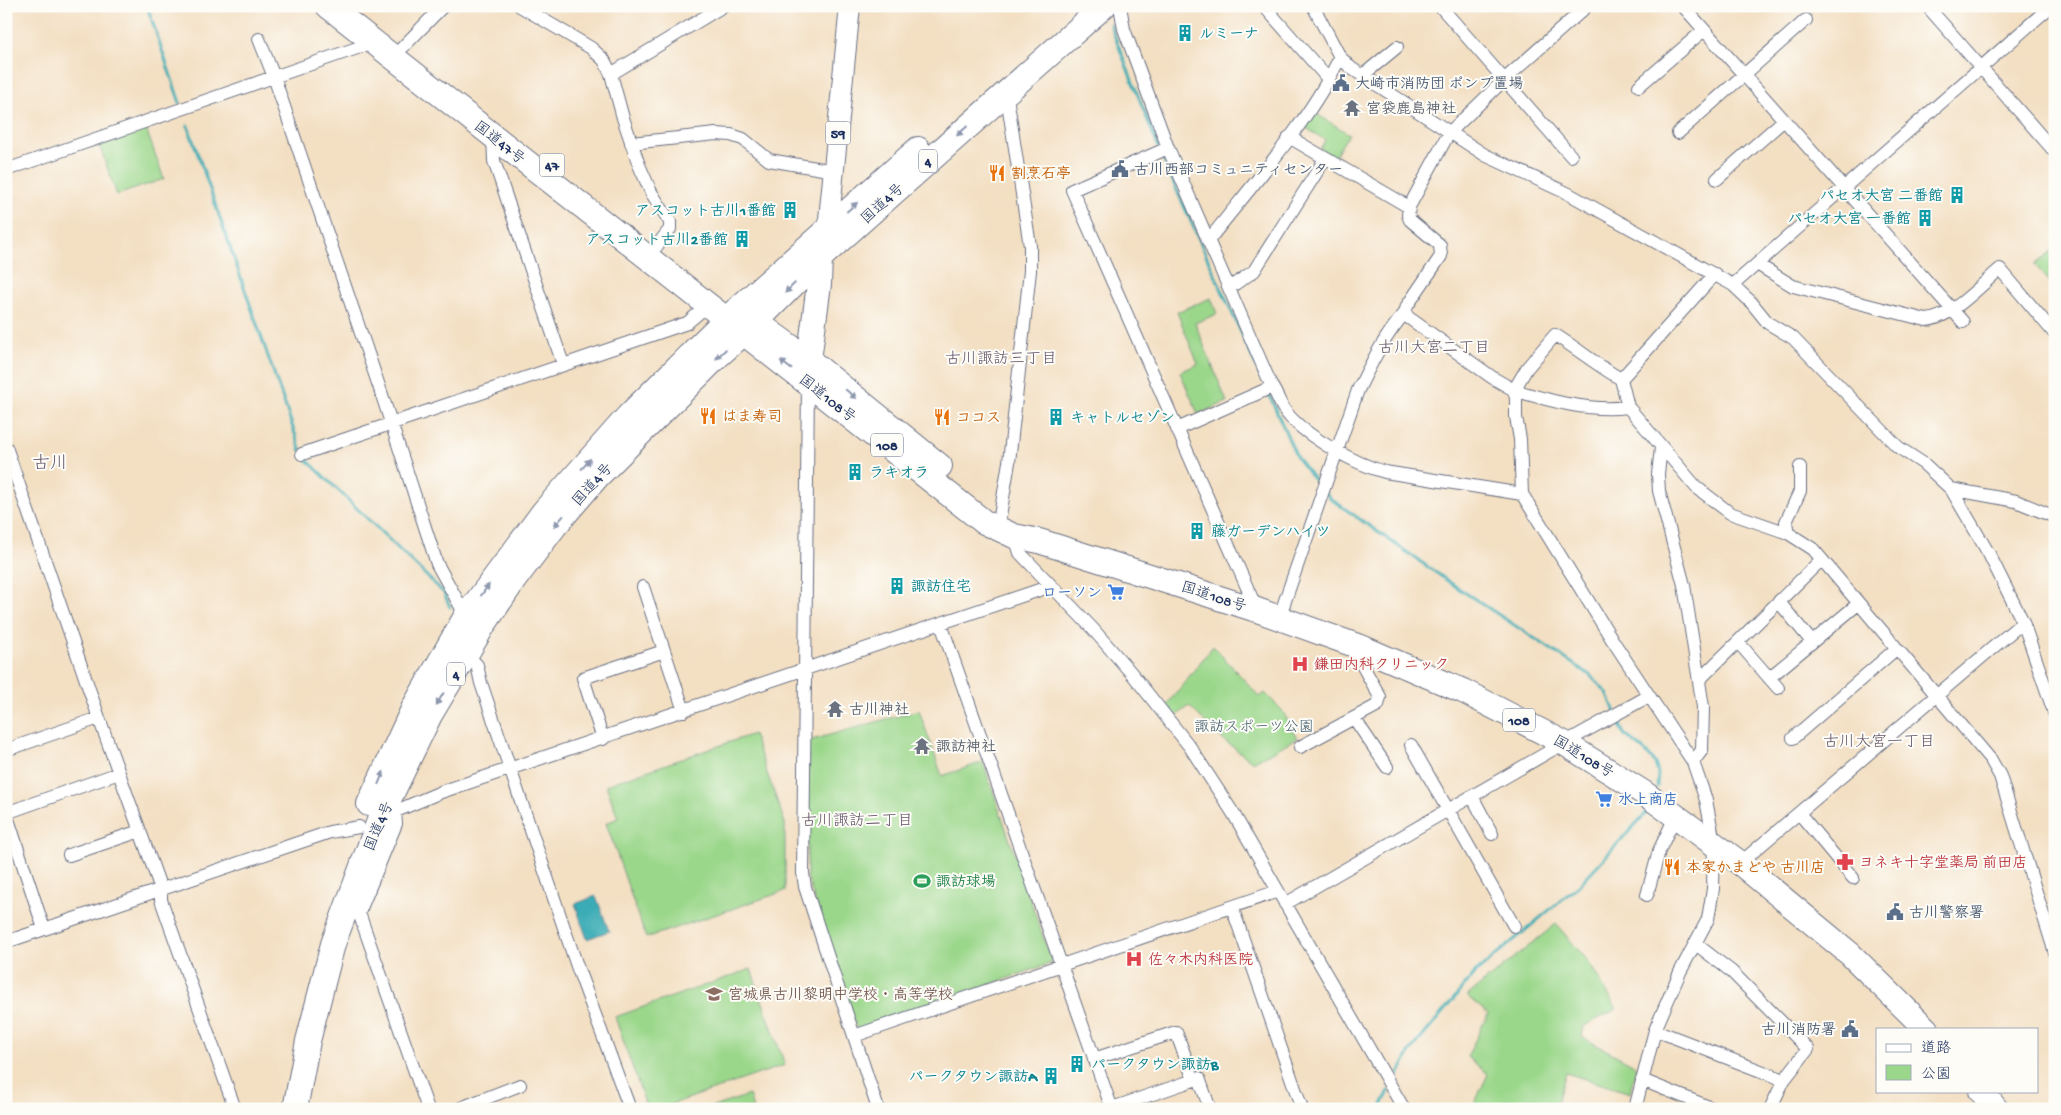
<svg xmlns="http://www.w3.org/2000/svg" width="2061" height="1115" font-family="'Gochi Hand','Klee One',sans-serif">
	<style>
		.green { fill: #9bd78b; stroke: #5b8374 }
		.water { fill: #3aacb5; stroke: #2a6e8a }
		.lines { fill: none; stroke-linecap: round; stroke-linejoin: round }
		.stream { stroke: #3aacb5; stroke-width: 3 }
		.street-casing { stroke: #676d81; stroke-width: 14 }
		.primary-casing { stroke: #676d81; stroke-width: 22 }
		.highway-casing { stroke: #676d81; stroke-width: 26 }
		.street { stroke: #fff; stroke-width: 12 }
		.primary { stroke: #fff; stroke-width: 20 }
		.highway { stroke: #fff; stroke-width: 24 }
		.oneway { fill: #8d97ae }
		.labels { text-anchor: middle; stroke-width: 4; stroke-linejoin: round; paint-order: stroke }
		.shield { fill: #fdfcf7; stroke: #5f6c8c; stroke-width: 1 }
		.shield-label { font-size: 14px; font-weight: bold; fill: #1b2f5e }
		.culture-label { font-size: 15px; font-weight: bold; fill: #0d838f; stroke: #fdfcf7; text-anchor: start }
		.service-label { font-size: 15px; font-weight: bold; fill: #4e5e75; stroke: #fdfcf7; text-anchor: start }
		.worship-label { font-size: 15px; font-weight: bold; fill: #5b616d; stroke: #fdfcf7; text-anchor: start }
		.street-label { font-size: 15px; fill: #1b2f5e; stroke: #fdfcf7 }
		.food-label { font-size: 15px; font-weight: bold; fill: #c56008; stroke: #fdfcf7; text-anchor: start }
		.shop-label { font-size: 15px; font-weight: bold; fill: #366cbe; stroke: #fdfcf7; text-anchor: end }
		.health-label { font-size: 15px; font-weight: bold; fill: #be3a42; stroke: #fdfcf7; text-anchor: start }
		.park-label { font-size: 15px; fill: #3b5969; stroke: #fdfcf7 }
		.leisure-label { font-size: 15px; font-weight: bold; fill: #27864d; stroke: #fdfcf7; text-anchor: start }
		.education-label { font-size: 15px; font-weight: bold; fill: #785e54; stroke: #fdfcf7; text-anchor: start }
		.neighbourhood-label { font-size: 16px; fill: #625469; stroke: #fdfcf7 }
		.quarter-label { font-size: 18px; fill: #625469; stroke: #fdfcf7 }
	</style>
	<rect width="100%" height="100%" fill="#fdfcf7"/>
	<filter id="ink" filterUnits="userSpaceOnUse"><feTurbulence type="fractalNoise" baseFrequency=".02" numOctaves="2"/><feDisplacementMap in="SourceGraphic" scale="10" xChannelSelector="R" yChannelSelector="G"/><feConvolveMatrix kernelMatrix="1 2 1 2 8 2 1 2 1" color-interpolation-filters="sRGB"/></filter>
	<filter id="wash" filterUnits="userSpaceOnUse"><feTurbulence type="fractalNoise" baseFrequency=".0096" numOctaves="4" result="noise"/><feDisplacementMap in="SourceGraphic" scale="20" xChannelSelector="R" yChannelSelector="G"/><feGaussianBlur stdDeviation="1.12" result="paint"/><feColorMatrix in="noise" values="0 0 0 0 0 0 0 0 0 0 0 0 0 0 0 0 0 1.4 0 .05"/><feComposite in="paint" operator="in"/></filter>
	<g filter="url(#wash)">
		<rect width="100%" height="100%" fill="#f3dfc2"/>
		<path class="green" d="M1315,113l34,21 -15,23 -14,-8 5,-9 -19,-12z
			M145,126l19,53 -47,16 -19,-53z
			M2055,248v40l-20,-23z
			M1211,298l6,16 -22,9 32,79 -29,12 -18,-42 18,-8 -21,-52z
			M1213,646l47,51 5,-4 17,17 15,28 -44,24 -31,-23 -33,-33 -15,12 -8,-12z
			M919,710l23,66 41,-14 69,201 -195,67 -50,-153 1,-136z
			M753,734l32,89v68l-139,47 -40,-115 12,-5 -12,-33z
			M1556,924l32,37 29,48 -33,17 -2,11 54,29 -6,27 -64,-20 -10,31 1,5h-85l16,-35 -21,-17 21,-43 -21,-18z
			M751,969l34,96 -127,44h-11l-32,-92z
			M749,1095l4,14h-46z"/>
		<path class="water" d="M596,896l13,35 -22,8 -12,-35z"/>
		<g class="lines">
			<path class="stream" d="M147,6l33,97
				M1110,24l49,125
				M188,126l113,325
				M1161,155l100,222
				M1268,392l29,66 23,29
				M305,458l139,135 6,14
				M1326,493l5,6 124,87 135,89 17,18 8,19
				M1617,718l7,16 22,18 9,11 3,11 -1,13
				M1393,1084l17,-32 65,-79 104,-88 70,-75
				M6,1102l1,7
				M1380,1109l9,-18"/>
		</g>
	</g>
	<g filter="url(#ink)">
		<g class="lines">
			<g class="street-casing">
				<path id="street" d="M520,6l71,42 13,12 7,14 12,44 16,47 12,27 19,30v7l-14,18
					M1120,6l4,23 44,119 104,239c4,6 7,14 11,21 17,26 72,56 102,64l137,22
					M1264,6l65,74
					M1313,6l27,51 11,11 134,87 84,39 164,91 18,17 17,21 25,15 105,109 26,17 27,25 38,65 34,68 32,93
					M1440,6l131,150
					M1587,6l-82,73 -56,54 -40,74 -1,8 2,5 30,25 1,11 -34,50 -2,7 4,5 84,60 21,12 2,9v18l4,22 2,55 91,147 80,121 13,38 8,42 -1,47 -5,30 -28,53 -25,58 -20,79
					M1683,6l280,316
					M1927,6l128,146
					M259,39l15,38 107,315 56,172 29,52
					M402,48l41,-42
					M611,74l112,-68
					M1362,76l35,-29
					M1639,86l65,-56
					M1678,133l128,-113
					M493,136l1,25 69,203
					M1289,137l120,70
					M631,143l85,-9 15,1 12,4 26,21 65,11
					M1168,148l-96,42 185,420
					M6,170l357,-124 3,-8
					M1717,179l67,-59
					M1208,241c44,-56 102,-120 132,-184
					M1757,264l36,22 133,34c24,-1 55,-35 74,-51l55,65
					M1715,274l-94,105 7,28 68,80 34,26 58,20 25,16 178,211 9,16 55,177
					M1733,285l318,-279
					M1229,288l25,-17 71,-112
					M1621,379c-23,-13 -43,-30 -66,-44l-28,33 -13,22c37,11 75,22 114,17
					M808,383l-5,490 2,14 73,222
					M1177,429l95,-42
					M6,447l93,271 62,171v11l74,209
					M1661,448l-3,26 1,17 25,94 19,122 -1,43 -9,12
					M302,454l385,-131 20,-17
					M1951,489l65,12 39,16
					M1000,516l9,-54 21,-191v-25l-22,-143 -5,-9
					M1014,533l6,20 72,75 41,47 57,72 43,66 171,296
					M1788,533l-2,-11 14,-31v-24
					M643,587l41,124
					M1779,602l33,40
					M1279,618l79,-228c14,-28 27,-55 47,-77
					M941,624l171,485
					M1738,642l40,46
					M467,655l10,10 4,18 97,286 52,140
					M1769,678l89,-74
					M1699,680l122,-120
					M1354,718l33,49
					M1793,738l103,-89
					M603,739l-20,-61 81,-27
					M1411,745l103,181
					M1300,747l78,-42 2,-8 -29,-52
					M6,750l93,-32
					M1472,796l20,38
					M395,811l1,13 -37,89 69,196
					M6,813l38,116
					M6,813l113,-40
					M1799,813l54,65
					M382,817l59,-25 610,-206
					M69,855l71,-24
					M1740,863l283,-241
					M1647,895l12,-44 17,-36
					M1285,904l279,-161 85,-47
					M1232,907l70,202
					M6,942l324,-110 29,-5
					M1696,944l36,28 76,77 -24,31 -14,29
					M1655,1030l129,50
					M854,1036l424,-145
					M1094,1059l82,-27 18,48 -82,28
					M1194,1080l5,-2 11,31
					M1642,1080l72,29
					M458,1109l62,-24"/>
			</g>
			<g class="primary-casing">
				<path id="primary" d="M825,237l4,-18 21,-213"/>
			</g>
			<g class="highway-casing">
				<path id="highway" d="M328,6l656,516 30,14 25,5 218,69 106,38 100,43 101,52 80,50 96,70 110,91 76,75
					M744,313l65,47 131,106
					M809,360l10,-76 1,-26
					M369,804l45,-97 52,-91 78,-105 85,-96 96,-95 193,-171
					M1981,1091l15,18
					M295,1109l13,-68 25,-97 47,-126 50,-103 53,-89 32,-47 40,-53 43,-50 120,-120 39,-35 63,-63 284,-252"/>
			</g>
			<use href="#street" class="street"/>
			<use href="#primary" class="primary"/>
			<use href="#highway" class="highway"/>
		</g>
		<defs><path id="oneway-solid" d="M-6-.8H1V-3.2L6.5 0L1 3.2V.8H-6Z" transform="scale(1.25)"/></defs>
		<g class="oneway">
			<use href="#oneway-solid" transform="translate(962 131) rotate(138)"/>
			<use href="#oneway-solid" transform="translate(852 207) rotate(-41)"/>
			<use href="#oneway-solid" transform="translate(790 288) rotate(135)"/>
			<use href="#oneway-solid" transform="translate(721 354) rotate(136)"/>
			<use href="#oneway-solid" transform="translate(786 365) rotate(-142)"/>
			<use href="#oneway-solid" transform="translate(851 394) rotate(39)"/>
			<use href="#oneway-solid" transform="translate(586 464) rotate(-49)"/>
			<use href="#oneway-solid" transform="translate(559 521) rotate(131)"/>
			<use href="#oneway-solid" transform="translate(485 590) rotate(-54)"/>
			<use href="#oneway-solid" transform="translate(440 699) rotate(121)"/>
			<use href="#oneway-solid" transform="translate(381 778) rotate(-67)"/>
		</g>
	</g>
	<defs>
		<g id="building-bare" transform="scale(1.35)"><path d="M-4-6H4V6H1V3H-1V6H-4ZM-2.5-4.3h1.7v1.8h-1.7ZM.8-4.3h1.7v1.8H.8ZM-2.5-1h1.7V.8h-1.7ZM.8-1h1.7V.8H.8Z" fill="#0f9aa8" stroke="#fdfcf7" stroke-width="2.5" paint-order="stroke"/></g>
		<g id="civic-bare" transform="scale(1.35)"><path d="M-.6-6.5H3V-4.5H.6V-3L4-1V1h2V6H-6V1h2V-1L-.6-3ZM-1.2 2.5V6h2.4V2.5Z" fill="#5c6f8a" stroke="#fdfcf7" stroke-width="2.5" paint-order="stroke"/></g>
		<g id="temple-bare" transform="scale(1.35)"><path d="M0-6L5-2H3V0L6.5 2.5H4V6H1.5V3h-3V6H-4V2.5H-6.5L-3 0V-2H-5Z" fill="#6b7280" stroke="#fdfcf7" stroke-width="2.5" paint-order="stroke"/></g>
		<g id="restaurant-bare" transform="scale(1.35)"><path d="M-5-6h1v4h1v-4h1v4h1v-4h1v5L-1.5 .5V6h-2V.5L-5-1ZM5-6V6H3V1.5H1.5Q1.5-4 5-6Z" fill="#e8710a" stroke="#fdfcf7" stroke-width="2.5" paint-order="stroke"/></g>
		<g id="supermarket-bare" transform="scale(1.35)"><path d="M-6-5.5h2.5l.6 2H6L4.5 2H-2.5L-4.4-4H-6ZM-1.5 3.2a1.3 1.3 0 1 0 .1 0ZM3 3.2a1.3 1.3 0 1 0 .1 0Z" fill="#3f7fe0" stroke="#fdfcf7" stroke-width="2.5" paint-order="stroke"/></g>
		<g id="hospital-bare" transform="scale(1.35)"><path d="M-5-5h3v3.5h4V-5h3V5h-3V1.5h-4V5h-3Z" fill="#e0444e" stroke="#fdfcf7" stroke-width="2.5" paint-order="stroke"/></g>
		<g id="pharmacy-bare" transform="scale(1.35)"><path d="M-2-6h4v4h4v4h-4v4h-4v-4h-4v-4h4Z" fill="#e0444e" stroke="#fdfcf7" stroke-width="2.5" paint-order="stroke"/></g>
		<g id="stadium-bare" transform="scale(1.35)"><path d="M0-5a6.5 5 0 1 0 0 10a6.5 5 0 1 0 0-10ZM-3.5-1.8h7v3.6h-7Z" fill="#2e9e5b" stroke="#fdfcf7" stroke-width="2.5" paint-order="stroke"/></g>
		<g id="school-bare" transform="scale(1.35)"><path d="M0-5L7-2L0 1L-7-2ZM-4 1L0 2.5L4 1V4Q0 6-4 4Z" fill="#8d6e63" stroke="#fdfcf7" stroke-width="2.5" paint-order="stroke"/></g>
	</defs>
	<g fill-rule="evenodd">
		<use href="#building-bare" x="1185" y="33"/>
		<use href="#civic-bare" x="1341" y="83"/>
		<use href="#temple-bare" x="1352" y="108"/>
		<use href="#civic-bare" x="1120" y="169"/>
		<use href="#restaurant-bare" x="997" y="173"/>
		<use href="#building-bare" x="1957" y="195"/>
		<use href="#building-bare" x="790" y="210"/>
		<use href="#building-bare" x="1925" y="218"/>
		<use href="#building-bare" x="742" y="239"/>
		<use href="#restaurant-bare" x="708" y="416"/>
		<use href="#restaurant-bare" x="942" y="417"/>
		<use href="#building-bare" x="1056" y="417"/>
		<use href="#building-bare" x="855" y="472"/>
		<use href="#building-bare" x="1197" y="531"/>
		<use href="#building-bare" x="897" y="586"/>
		<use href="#supermarket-bare" x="1116" y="592"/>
		<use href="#hospital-bare" x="1300" y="664"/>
		<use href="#temple-bare" x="835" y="709"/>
		<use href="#temple-bare" x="922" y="746"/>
		<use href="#supermarket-bare" x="1604" y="799"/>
		<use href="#pharmacy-bare" x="1845" y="862"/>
		<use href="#restaurant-bare" x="1672" y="867"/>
		<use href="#stadium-bare" x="922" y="881"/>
		<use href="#civic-bare" x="1895" y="912"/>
		<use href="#hospital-bare" x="1134" y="959"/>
		<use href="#school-bare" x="714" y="994"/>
		<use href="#civic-bare" x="1850" y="1029"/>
		<use href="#building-bare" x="1077" y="1064"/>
		<use href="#building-bare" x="1051" y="1076"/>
	</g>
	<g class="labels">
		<g class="shield">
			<rect x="825.5" y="121.5" width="25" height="23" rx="4"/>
			<rect x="919" y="149.5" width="18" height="23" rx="4"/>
			<rect x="539.5" y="153.5" width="25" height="23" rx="4"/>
			<rect x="871" y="433.5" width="32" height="23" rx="4"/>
			<rect x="447" y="662.5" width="18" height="23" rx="4"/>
			<rect x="1503" y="708.5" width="32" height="23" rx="4"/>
		</g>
		<g class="shield-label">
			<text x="838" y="138">59</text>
			<text x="928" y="166">4</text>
			<text x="552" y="170">47</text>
			<text x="887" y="450">108</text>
			<text x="456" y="679">4</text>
			<text x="1519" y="725">108</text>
		</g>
		<g class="culture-label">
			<text x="1199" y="38">ルミーナ</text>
			<text x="1943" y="200" text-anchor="end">パセオ大宮 二番館</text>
			<text x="776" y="215" text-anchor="end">アスコット古川1番館</text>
			<text x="1911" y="223" text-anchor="end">パセオ大宮 一番館</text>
			<text x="728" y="244" text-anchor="end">アスコット古川2番館</text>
			<text x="1070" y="422">キャトルセゾン</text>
			<text x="869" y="477">ラキオラ</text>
			<text x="1211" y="536">藤ガーデンハイツ</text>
			<text x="911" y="591">諏訪住宅</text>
			<text x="1091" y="1069">パークタウン諏訪B</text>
			<text x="1037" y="1081" text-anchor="end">パークタウン諏訪A</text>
		</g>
		<g class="service-label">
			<text x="1355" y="88">大崎市消防団 ポンプ置場</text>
			<text x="1134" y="174">古川西部コミュニティセンター</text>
			<text x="1909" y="917">古川警察署</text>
			<text x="1836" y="1034" text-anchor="end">古川消防署</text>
		</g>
		<g class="worship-label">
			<text x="1366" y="113">宮袋鹿島神社</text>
			<text x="849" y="714">古川神社</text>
			<text x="936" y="751">諏訪神社</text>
		</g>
		<g class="street-label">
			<text transform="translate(500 142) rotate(38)" y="5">国道47号</text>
			<text transform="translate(882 203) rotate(-42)" y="5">国道4号</text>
			<text transform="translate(828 398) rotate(38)" y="5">国道108号</text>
			<text transform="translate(592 484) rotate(-48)" y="5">国道4号</text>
			<text transform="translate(1214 596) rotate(18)" y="5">国道108号</text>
			<text transform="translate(1584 756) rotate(31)" y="5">国道108号</text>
			<text transform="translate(378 826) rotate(-67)" y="5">国道4号</text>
		</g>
		<g class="food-label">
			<text x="1011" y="178">割烹石亭</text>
			<text x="722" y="421">はま寿司</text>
			<text x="956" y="422">ココス</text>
			<text x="1686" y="872">本家かまどや 古川店</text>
		</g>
		<g class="shop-label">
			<text x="1102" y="597">ローソン</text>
			<text x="1618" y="804" text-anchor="start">水上商店</text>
		</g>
		<g class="health-label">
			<text x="1314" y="669">鎌田内科クリニック</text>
			<text x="1859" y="867">ヨネキ十字堂薬局 前田店</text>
			<text x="1148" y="964">佐々木内科医院</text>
		</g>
		<g class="park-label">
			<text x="1254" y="731">諏訪スポーツ公園</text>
		</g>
		<g class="leisure-label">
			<text x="936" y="886">諏訪球場</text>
		</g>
		<g class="education-label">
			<text x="728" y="999">宮城県古川黎明中学校・高等学校</text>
		</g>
		<g class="neighbourhood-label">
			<text x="1434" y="352">古川大宮二丁目</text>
			<text x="1001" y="363">古川諏訪三丁目</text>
			<text x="1879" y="746">古川大宮一丁目</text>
			<text x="857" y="825">古川諏訪二丁目</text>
		</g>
		<g class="quarter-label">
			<text x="50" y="468">古川</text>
		</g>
	</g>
	<rect width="2061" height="1115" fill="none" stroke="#fdfcf7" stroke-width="25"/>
	<rect x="1876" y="1028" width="162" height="65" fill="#fdfcf7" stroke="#a3aaba"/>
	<rect x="1886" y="1044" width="25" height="8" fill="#ffffff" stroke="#a3aaba"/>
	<text x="1921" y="1052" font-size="15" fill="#1b2f5e">道路</text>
	<rect x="1886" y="1065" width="25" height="15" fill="#9bd78b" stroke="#a3aaba"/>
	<text x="1921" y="1078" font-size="15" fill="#1b2f5e">公園</text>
</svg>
